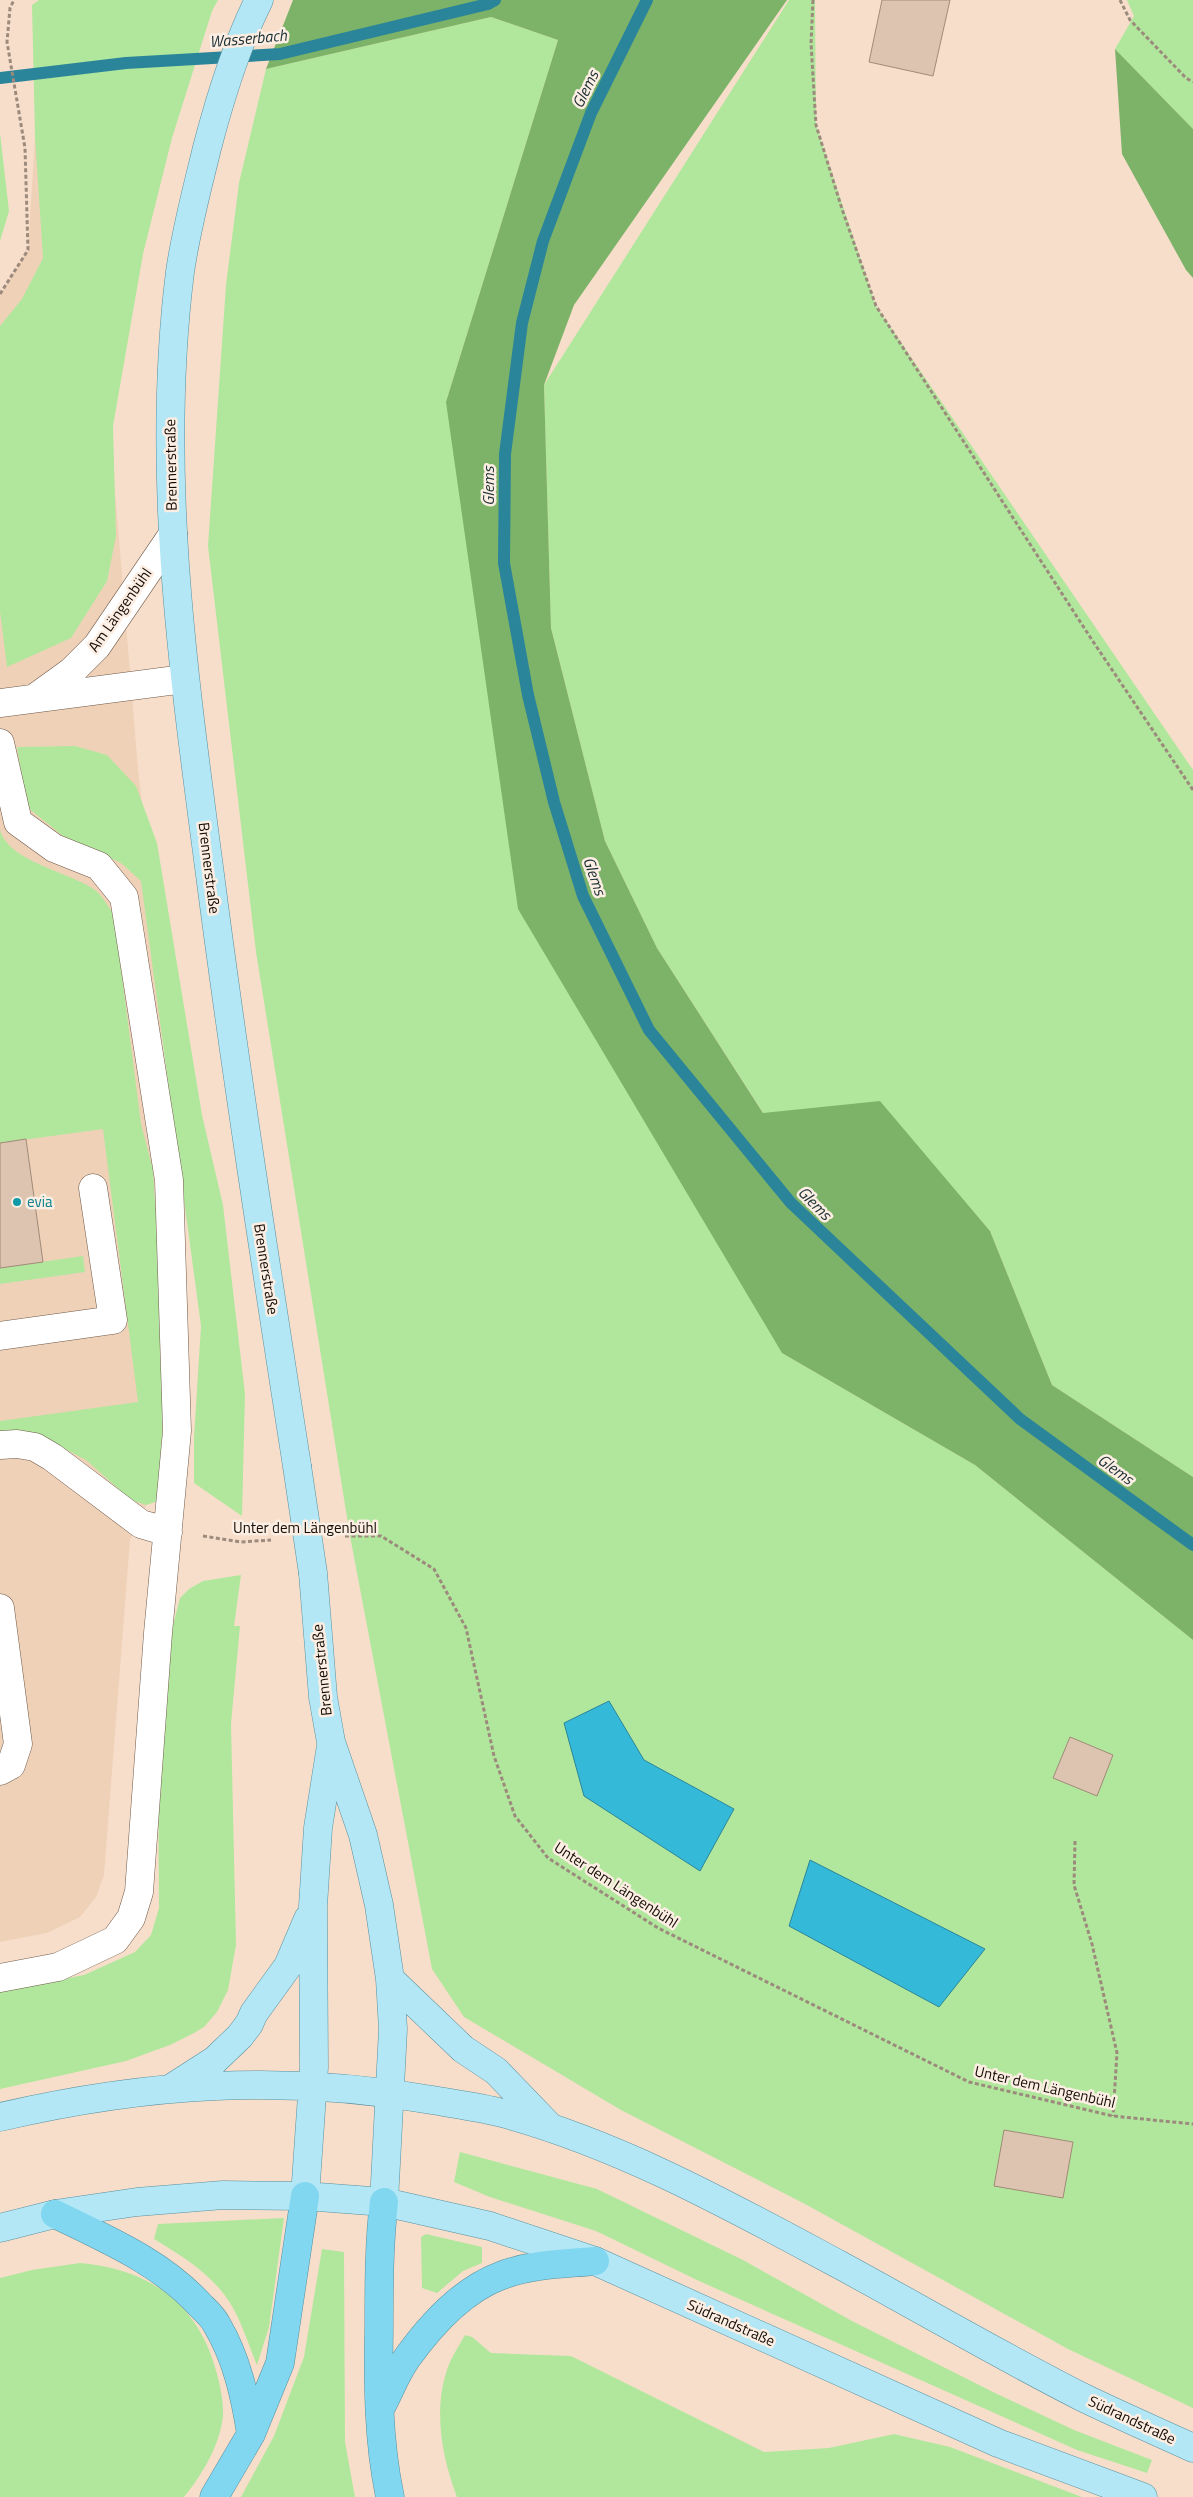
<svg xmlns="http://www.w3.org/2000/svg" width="1193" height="2497" font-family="'Titillium Web',sans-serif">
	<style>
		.built { fill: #efd1b8 }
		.green { fill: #b1e79c }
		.forest { fill: #7db368 }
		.water { fill: #35b9d9; stroke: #2b859a }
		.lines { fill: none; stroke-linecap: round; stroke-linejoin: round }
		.stream { stroke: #2b859a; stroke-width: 12 }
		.building { fill: #dcc4b1; stroke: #a08a78 }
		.minor-casing { stroke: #6e5948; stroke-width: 29 }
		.major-casing { stroke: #5a909e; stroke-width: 29 }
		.highway-casing { stroke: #5a909e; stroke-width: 29 }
		.path { stroke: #9c8a7c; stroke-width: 3; stroke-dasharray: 4 2.5; stroke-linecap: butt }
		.minor { stroke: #fff; stroke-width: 28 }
		.major { stroke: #b3e7f6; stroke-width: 28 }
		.highway { stroke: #81d7f0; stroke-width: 28 }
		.major-bridge-casing { stroke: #5a909e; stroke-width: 29; stroke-linecap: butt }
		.major-bridge { stroke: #b3e7f6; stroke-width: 28 }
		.culture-dot { fill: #0f9aa8; stroke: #fceee2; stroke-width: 2 }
		.labels { text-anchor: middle; stroke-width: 5; stroke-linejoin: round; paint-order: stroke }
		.street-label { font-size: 15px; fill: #130c06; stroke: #fceee2 }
		.culture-label { font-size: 15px; fill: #0d838f; stroke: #fceee2; text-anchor: start }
		.water-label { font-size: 16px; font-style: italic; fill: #192e35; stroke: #fceee2 }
	</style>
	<rect width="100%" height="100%" fill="#f7decb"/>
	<path class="built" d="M35,137l75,293 28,339 26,227 -11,174 10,138 -5,193 -12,4 -16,35 -26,335 -8,22 -16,20 -33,16 -47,9v-1648l28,-44z"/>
	<path class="green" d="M39,0h179l-6,11 -40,127 -29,116 -30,172 3,110 -9,45 -36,57 -64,29 -7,-56v-285l22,-27 21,-41 -8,-121 -3,-132z
		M789,0h26l1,125 60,181 317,464v707l-141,-92 -62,-154 -110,-129 -116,12 -107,-166 -52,-107 -54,-213 -7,-243z
		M1127,0h66v129l-78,-80 19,-33z
		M491,17l67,23 -112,362 336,951 193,112 218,175v768l-125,-59 -263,-145 -184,-94 -157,-93 -32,-48 -82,-433 -94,-584 -48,-406 18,-261 13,-102 27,-114z
		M0,133l9,78 -9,30z
		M75,746l32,9 29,31 21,57 45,272 21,90 22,189 -3,122 -48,-33v-45l7,-112 -60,-445 -20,-18 -58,-27 -36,-29 -10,-60z
		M0,830c9,32 70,42 95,60 7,5 13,17 19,24l27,210 12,46 13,203 -8,128 -12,4 -15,-5 -45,-40 -36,-19 -50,-7v-13l138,-19 -35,-273 -103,14z
		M83,1256l2,16 -85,12v-16z
		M241,1575l-7,51h6l-9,98 5,221 -8,45 -11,22 -13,15 -10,6 -24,12 -44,16 -126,28v-97l84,-17 51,-23 16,-17 8,-27 -1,-154 14,-125 8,-31 9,-9 14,-8z
		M460,2152l137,37 146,71 109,61 143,72 79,37 78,30 -5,13 -70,-23 -378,-169 -103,-50 -106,-34 -36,-15z
		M284,2218l-15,109 -12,38c-8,-19 -14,-39 -24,-57 -17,-31 -49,-51 -79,-69l4,-15z
		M426,2234l56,13v16l-19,8 -26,22 -15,-5 -1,-51z
		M322,2249l22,3 1,190 10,55h-114l33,-61 30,-79z
		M80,2263c70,6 119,41 137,111 4,15 8,35 5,49 -5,27 -21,53 -38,74h-184v-219l32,-8z
		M465,2335l7,2 19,16 80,3 193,96 65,-4 65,-14 56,13 132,50h-625c-16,-42 -25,-92 -7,-135 4,-9 10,-18 15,-27z"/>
	<path class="forest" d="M293,0h494l-213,305 -30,80 7,243 54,213 52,107 106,165 117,-12 110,130 62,154 141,92v163l-218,-175 -193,-112 -264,-444 -72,-507 112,-362 -67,-23 -225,52z
		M1115,49l78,80v149l-7,-8 -64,-116z"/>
	<path class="water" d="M609,1701l35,59 90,49 -34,62 -116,-75 -20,-73z
		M810,1860l175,89 -46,58 -150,-81z"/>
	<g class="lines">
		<path class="stream" d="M647,0l-56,113 -48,128 -21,82 -17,131 -1,109 24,132 26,107 29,94 66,134 142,173 229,216 173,126
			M0,78l126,-15 154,-9 208,-50 7,-4"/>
	</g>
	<path class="building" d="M882,0h68l-17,76 -64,-14z
		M26,1139l17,123 -43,6v-125z
		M1070,1737l43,18 -16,41 -44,-18z
		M1004,2130l69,12 -10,56 -69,-12z"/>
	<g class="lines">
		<g class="minor-casing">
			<path id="minor" d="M36,697l36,-26 25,-25 76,-112
				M0,703l184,-24
				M0,743l18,79 36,26 45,18 25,31 45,283 8,251 -19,202 -19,259 -8,26 -16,22 -57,27 -58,11
				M0,1336l113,-16 -20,-132
				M0,1445l17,-1 18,3 17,10 89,67 27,8
				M0,1608l18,136 -7,21 -11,6"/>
		</g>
		<g class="major-casing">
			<path id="major" d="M259,0c-23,46 -39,98 -52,148 -10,41 -21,82 -27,124 -25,199 3,399 29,595 26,201 57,400 88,599
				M313,1573l10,124 8,45 32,93 16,70 11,74 3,50 -9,173
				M390,1979l73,70 33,22 54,56
				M173,2087l42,-27 25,-24 9,-12 5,-11 34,-47 20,-47
				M0,2117c146,-34 284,-43 432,-17 23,4 47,7 70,13 119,32 230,94 338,152 81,44 161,91 242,132 37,18 74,34 111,51
				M305,2196l9,-129 -1,-161 5,-78 13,-82
				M0,2228l55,-14 82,-12 86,-7 82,1 79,6 106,24 105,35 403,182 145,54"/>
		</g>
		<g class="highway-casing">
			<path id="highway" d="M384,2202c-5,41 -5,83 -5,125 -1,58 -1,113 11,170
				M55,2214c51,25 106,48 145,91 6,6 13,12 17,20 20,34 28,71 34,109
				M380,2409c9,-16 16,-36 27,-51 23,-32 56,-68 93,-82 30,-12 63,-12 95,-15
				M214,2497l37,-63 29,-71 25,-167"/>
		</g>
		<path class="path" d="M813,0l-2,43 5,82 26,84 34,97 216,334 101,150
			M1120,0l10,20 56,58 7,4
			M0,294l28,-44 -3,-102 -18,-106 3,-34 4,-8
			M203,1536l38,6 30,-2
			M345,1536h36l53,33 32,59 28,128 21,60 33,42 110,70 311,154 144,34 80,8
			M1075,1841l-1,44 18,59 25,109 -4,63"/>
		<use href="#minor" class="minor"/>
		<use href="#major" class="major"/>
		<use href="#highway" class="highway"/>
		<g class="major-bridge-casing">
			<path id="major-bridge" d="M297,1466l16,107"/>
		</g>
		<use href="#major-bridge" class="major-bridge"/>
	</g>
	<circle class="culture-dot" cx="17" cy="1202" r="5"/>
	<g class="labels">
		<g class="street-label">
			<text transform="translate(171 465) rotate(-91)" y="5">Brennerstraße</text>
			<text transform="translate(120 610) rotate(-55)" y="5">Am Längenbühl</text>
			<text transform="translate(209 868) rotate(83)" y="5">Brennerstraße</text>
			<text transform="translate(266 1269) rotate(81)" y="5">Brennerstraße</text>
			<text x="305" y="1533">Unter dem Längenbühl</text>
			<text transform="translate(322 1670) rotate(-96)" y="5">Brennerstraße</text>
			<text transform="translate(616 1885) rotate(33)" y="5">Unter dem Längenbühl</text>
			<text transform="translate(1045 2087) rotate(13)" y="5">Unter dem Längenbühl</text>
			<text transform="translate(731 2323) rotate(24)" y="5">Südrandstraße</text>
			<text transform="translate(1132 2420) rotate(25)" y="5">Südrandstraße</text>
		</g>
		<g class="culture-label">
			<text x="27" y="1207">evia</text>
		</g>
		<g class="water-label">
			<text transform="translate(248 38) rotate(-5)" y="6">Wasserbach</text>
			<text transform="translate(585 89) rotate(-64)" y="6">Glems</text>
			<text transform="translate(488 486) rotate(-90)" y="6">Glems</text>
			<text transform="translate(595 876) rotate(71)" y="6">Glems</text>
			<text transform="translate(815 1203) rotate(45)" y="6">Glems</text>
			<text transform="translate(1116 1469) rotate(36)" y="6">Glems</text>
		</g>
	</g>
</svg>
